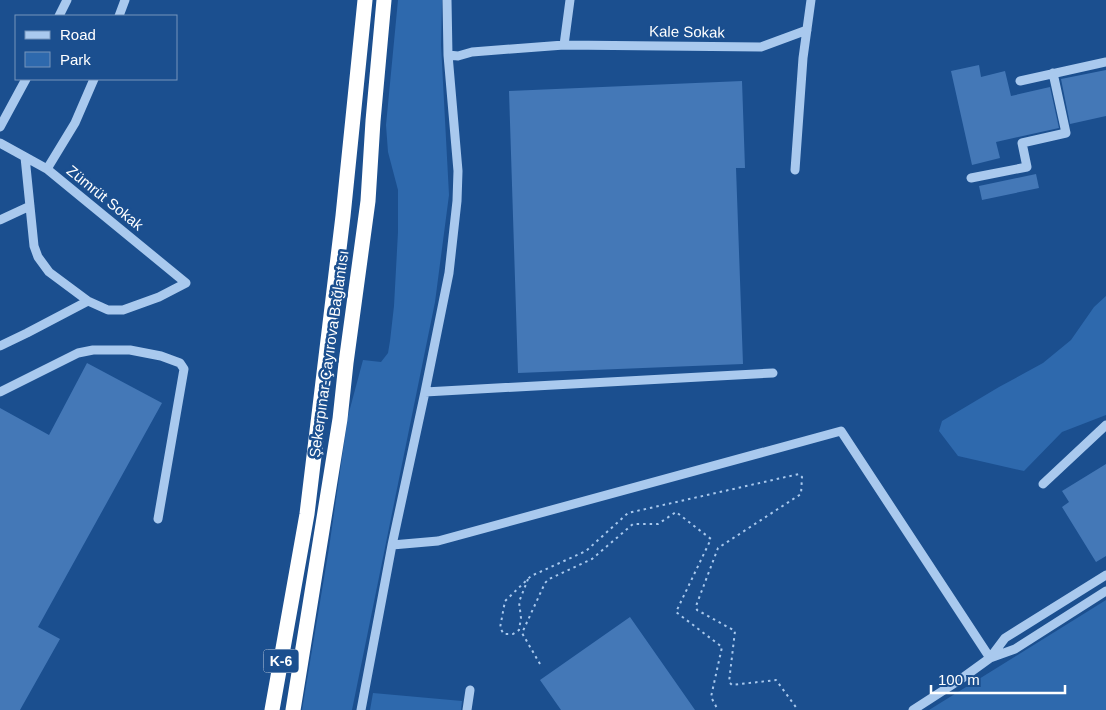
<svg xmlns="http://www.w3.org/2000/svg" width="1106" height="710" font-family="Helvetica,sans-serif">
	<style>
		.green { fill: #2e69ad }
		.building { fill: #4478b7 }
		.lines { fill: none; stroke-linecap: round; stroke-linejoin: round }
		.path { stroke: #a9c9ee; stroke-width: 2; stroke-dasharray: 2.5 4; stroke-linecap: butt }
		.minor { stroke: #a9c9ee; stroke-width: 9 }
		.highway { stroke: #fff; stroke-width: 15 }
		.labels { text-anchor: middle; stroke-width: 5; stroke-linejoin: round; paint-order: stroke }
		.shield { fill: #1b4f8f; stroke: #bbcadd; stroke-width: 1 }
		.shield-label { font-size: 14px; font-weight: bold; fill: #fff }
		.street-label { font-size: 15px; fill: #fff; stroke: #1b4f8f }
	</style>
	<rect width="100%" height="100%" fill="#1b4f8f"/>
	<path class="green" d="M398,0h44l-1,45 8,150 -14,107 -83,408h-50l27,-162 19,-132 15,-56 18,2 7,-9 2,-12 4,-35 4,-74v-42l-10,-38 -2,-27z
		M1106,296v119l-44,17 -38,39 -66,-15 -19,-25 3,-10 57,-34 44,-24 28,-23 23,-33z
		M1106,600v110h-177z
		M373,693l89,8 -1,9h-91z"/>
	<path class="building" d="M979,65l2,12 24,-6 6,25 39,-9 9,41 -63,14 4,16 -28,7 -21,-94z
		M1106,70v46l-36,8 -9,-45z
		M742,81l3,87h-9l7,196 -225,9 -9,-282z
		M1036,174l3,14 -57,12 -3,-14z
		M87,363l75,40 -124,224 22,12 -40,71h-20v-302l49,27z
		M1106,464v92l-10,6 -34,-55 7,-5 -7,-11z
		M630,617l65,93h-134l-21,-30z"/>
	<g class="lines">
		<path class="path" d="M528,579l-9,23 2,16 -2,12 -6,4h-9l-4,-6 5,-27 26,-25 55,-25 42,-38 171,-39 3,3 -1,17 -83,54 -22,58 1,4 38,21 -6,51 3,3 44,-5 22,30
			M540,664l-18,-31 23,-50 4,-4 43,-20 41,-35h25l18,-12 35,27 -35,73 46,35 -11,50 7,13"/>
		<path class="minor" d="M59,16l8,-16
			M119,16l6,-16
			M564,45l6,-45
			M448,55l10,1 14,-4 92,-7 197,2 46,-17
			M1020,81l86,-19
			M0,127l26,-48
			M0,143l47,26 139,114 -27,14 -36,13h-15l-20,-9 -39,-29 -11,-15 -4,-11 -9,-89
			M47,169l28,-46 19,-44
			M795,170l8,-112 8,-58
			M971,178l56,-11 -5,-24 44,-10 -13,-60
			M0,220l30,-14
			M0,346l27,-13 61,-32
			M0,392l78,-39 15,-3h37l31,6 19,7 4,6 -26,150
			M425,392l348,-19
			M1043,484l63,-59
			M392,545l46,-4 403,-110 149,227
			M990,658l15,-20 101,-63
			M361,710l31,-165 33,-153 24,-119 8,-72 1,-30 -10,-116 -1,-55
			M467,710l3,-20
			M913,710l48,-31 29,-21 25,-9 91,-58"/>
		<path class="highway" d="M272,710l35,-196 36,-298 22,-216
			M293,710l47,-291 6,-56 22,-162 5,-80 11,-121"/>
	</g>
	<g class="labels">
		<rect class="shield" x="263.5" y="649.5" width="35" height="23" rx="4"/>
		<g class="shield-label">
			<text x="281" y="666">K-6</text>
		</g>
		<g class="street-label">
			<text transform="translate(687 32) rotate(1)" y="5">Kale Sokak</text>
			<text transform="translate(105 198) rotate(39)" y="5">Zümrüt Sokak</text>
			<text transform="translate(329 354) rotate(-82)" y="5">Şekerpınar-Çayırova Bağlantısı</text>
		</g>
	</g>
	<rect x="15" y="15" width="162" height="65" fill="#1b4f8f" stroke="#7695bc"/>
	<rect x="25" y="31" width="25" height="8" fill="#a9c9ee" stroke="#7695bc"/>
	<text x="60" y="40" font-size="15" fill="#ffffff">Road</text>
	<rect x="25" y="52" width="25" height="15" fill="#2e69ad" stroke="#7695bc"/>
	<text x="60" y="65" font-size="15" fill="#ffffff">Park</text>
	<path d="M931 685v8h134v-8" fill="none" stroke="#ffffff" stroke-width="2.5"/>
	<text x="938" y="685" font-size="15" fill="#ffffff" stroke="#1b4f8f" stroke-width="4" paint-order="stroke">100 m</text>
</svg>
